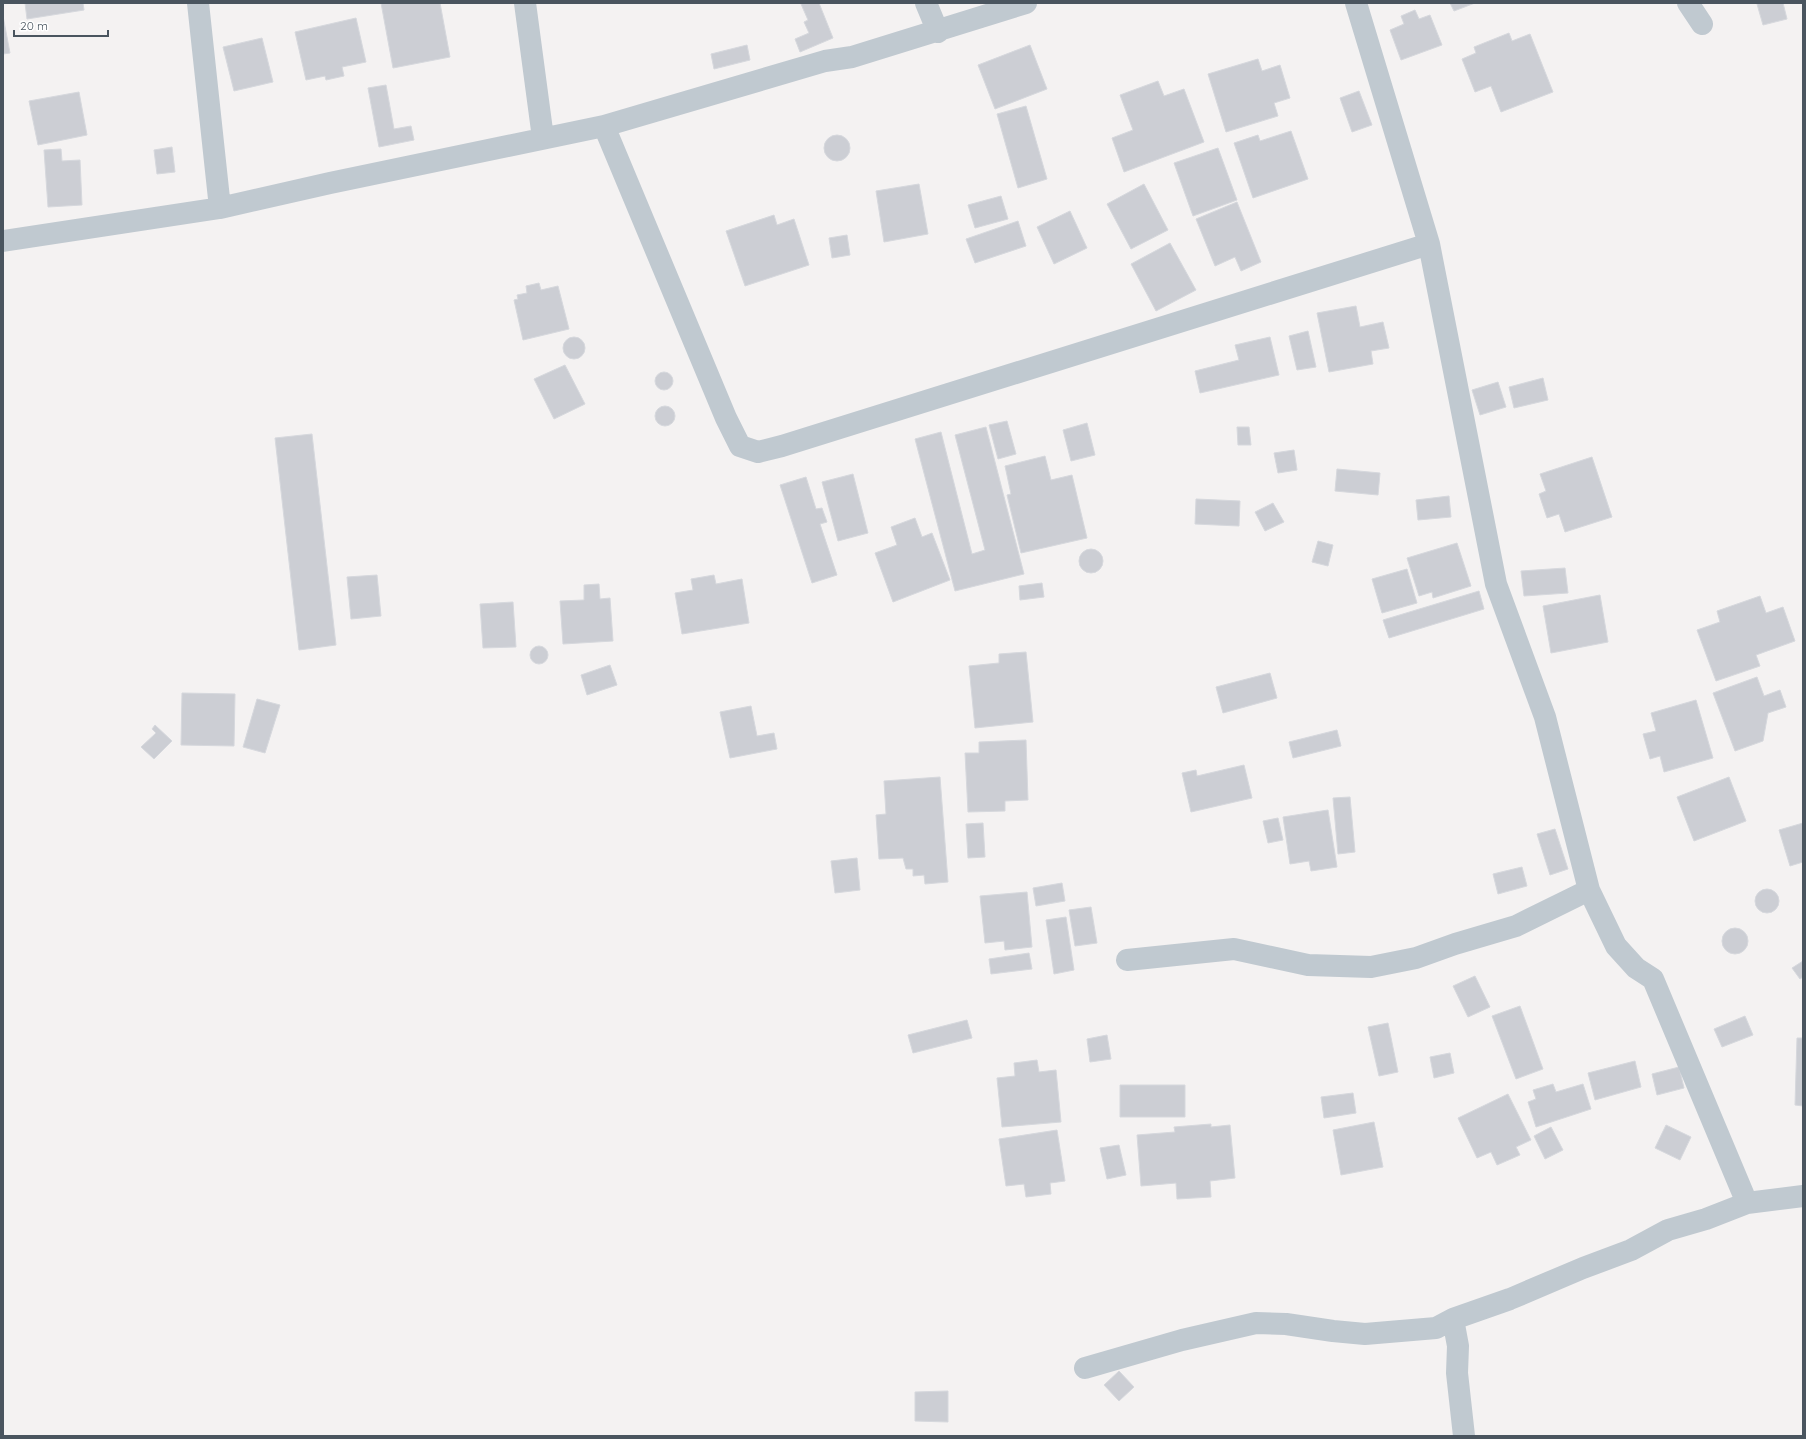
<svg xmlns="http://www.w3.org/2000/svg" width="1806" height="1439" font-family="Quicksand,sans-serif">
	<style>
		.building { fill: #ccced4; stroke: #d6d8dd }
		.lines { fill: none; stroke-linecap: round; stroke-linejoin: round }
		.minor { stroke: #c0c9d0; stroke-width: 22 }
	</style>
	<rect width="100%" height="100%" fill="#f4f2f2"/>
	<path class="building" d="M25,3h58l1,7 -57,9z
		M381,3h59l10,54 -57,11z
		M804,3h15l14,35 -33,14 -5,-13 14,-6 -5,-11 4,-2 -7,-16z
		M1450,3h25l-21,8z
		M1761,3h22l4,16 -24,6 -6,-21z
		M1415,10l4,9 11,-4 12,30 -41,15 -11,-30 14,-6 -3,-8z
		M3,16l7,37 -7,1z
		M356,18l10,44 -24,5 2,9 -18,4 -1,-4 -19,4 -11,-48z
		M1509,33l3,8 18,-7 23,58 -52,20 -10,-26 -16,6 -13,-33 14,-6 -2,-6z
		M262,38l11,44 -39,9 -11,-44z
		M747,45l3,15 -36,9 -3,-15z
		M1030,45l17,44 -52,20 -17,-44z
		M1258,59l4,12 18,-6 10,33 -16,5 4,13 -52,16 -18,-58z
		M1158,81l6,15 20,-7 20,53 -80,30 -12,-34 21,-8 -13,-35z
		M386,85l8,44 17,-3 3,14 -35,7 -11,-59z
		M1359,91l13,34 -20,7 -12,-34z
		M79,92l8,43 -49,10 -9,-44z
		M1026,106l21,73 -29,9 -21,-74z
		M1291,131l17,48 -55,19 -19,-55 24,-8 2,6z
		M824 148a13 13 0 1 1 26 0a13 13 0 1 1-26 0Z
		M172,147l3,25 -18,2 -3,-24z
		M1218,148l19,52 -44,16 -19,-53z
		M61,149l1,12 18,-1 2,45 -34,2 -4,-57z
		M919,184l9,50 -44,8 -8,-51z
		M1144,184l24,46 -37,19 -24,-45z
		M1001,196l7,23 -33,9 -7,-23z
		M1237,202l24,60 -20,9 -6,-14 -20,9 -19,-47z
		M1070,211l17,37 -33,16 -17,-37z
		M774,215l3,10 17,-6 15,46 -64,21 -19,-55z
		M1018,221l8,25 -51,17 -9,-24z
		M847,235l3,20 -18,3 -3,-20z
		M1170,243l26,47 -40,21 -25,-47z
		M539,283l2,7 17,-4 11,43 -46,11 -9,-40 4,-1 -1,-4 10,-2 -1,-7z
		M1356,306l4,21 23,-5 6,26 -18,3 2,13 -44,8 -12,-59z
		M1308,331l8,36 -19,3 -8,-34z
		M1270,337l9,38 -79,18 -5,-22 44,-11 -4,-15z
		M563 348a11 11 0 1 1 22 0a11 11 0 1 1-22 0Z
		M565,365l20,39 -31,15 -20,-40z
		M655 381a9 9 0 1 1 18 0a9 9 0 1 1-18 0Z
		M1543,378l5,22 -34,8 -5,-21z
		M1498,382l8,25 -26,8 -8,-25z
		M655 416a10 10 0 1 1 20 0a10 10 0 1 1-20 0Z
		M1007,421l9,33 -18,5 -9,-34z
		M1087,423l8,32 -24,6 -8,-31z
		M986,427l38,147 -69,17 -40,-152 26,-7 31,122 13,-4 -30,-115z
		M1237,427h12l2,18h-13z
		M312,434l24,211 -37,5 -24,-212z
		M1294,450l3,20 -19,3 -4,-20z
		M1045,456l6,24 21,-5 15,63 -66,15 -14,-58 4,-1 -6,-28z
		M1592,457l20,60 -47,15 -6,-18 -12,4 -8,-24 7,-3 -6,-17z
		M1337,469l43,4 -2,22 -43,-4z
		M853,474l15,59 -30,8 -16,-59z
		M806,477l10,32 6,-1 5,14 -7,2 17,51 -25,8 -32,-98z
		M1449,496l2,21 -33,3 -2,-20z
		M1196,499l44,2 -1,25 -44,-2z
		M1273,503l11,19 -19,9 -10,-19z
		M915,518l7,19 10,-4 18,47 -57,22 -18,-49 22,-8 -6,-18z
		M1318,541l15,4 -5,21 -16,-4z
		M1457,543l14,43 -38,12 -1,-6 -13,4 -12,-38z
		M1079 561a12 12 0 1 1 24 0a12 12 0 1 1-24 0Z
		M1565,568l3,25 -44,3 -3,-25z
		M1407,569l10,34 -35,10 -10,-34z
		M377,575l4,41 -30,3 -4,-42z
		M714,575l2,9 26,-5 7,44 -67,11 -7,-41 18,-3 -2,-11z
		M1042,583l2,14 -24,3 -1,-14z
		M599,584l1,15 10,-1 3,43 -50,3 -3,-43 24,-1v-15z
		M1479,591l5,18 -95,29 -6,-18z
		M1600,595l8,47 -57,11 -8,-47z
		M1760,596l6,17 17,-6 12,34 -39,14 4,11 -44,15 -19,-51 23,-8 -3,-11z
		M513,602l3,45 -33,1 -3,-44z
		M530 655a9 9 0 1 1 18 0a9 9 0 1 1-18 0Z
		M1026,652l7,70 -58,6 -6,-62 30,-3v-9z
		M610,665l7,20 -30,10 -6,-20z
		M1270,673l7,25 -54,15 -7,-26z
		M1757,677l7,19 16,-6 6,17 -18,6 -5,28 -28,10 -22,-58z
		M182,693l53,1 -1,52 -53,-1z
		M257,699l23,6 -15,48 -22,-6z
		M1696,700l17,58 -49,14 -4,-16 -10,3 -7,-25 13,-3 -5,-18z
		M751,706l6,30 17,-3 3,16 -47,9 -10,-46z
		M155,725l17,16 -18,18 -13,-12 15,-14 -4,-4z
		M1337,730l4,16 -48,12 -4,-16z
		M1026,740l2,60 -23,1v10l-37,1 -3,-59h14v-11z
		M1244,765l8,33 -61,14 -9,-39 14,-3 1,6z
		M940,777l8,105 -23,2 -1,-9 -11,1v-7h-7l-3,-11 -24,1 -3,-44 10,-1 -2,-33z
		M1729,777l17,44 -52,20 -17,-44z
		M1350,797l5,55 -17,2 -5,-56z
		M1328,810l9,57 -26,4 -2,-10 -19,3 -7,-47z
		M1278,818l5,22 -15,3 -5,-22z
		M983,823l2,34 -17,1 -2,-34z
		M1803,823v39l-13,4 -11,-36z
		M1555,829l13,40 -18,6 -13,-41z
		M857,858l3,32 -25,3 -4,-32z
		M1522,867l5,19 -29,8 -5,-20z
		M1062,883l3,18 -29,5 -3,-18z
		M1755 901a12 12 0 1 1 24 0a12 12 0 1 1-24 0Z
		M1027,892l5,55 -27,3 -1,-9 -19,2 -5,-47z
		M1091,907l6,36 -22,3 -6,-36z
		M1066,917l8,53 -20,4 -8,-54z
		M1722 941a13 13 0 1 1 26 0a13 13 0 1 1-26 0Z
		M1029,953l3,16 -41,5 -2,-15z
		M1803,961v16l-3,2 -8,-11z
		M1475,976l15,31 -22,10 -15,-31z
		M1520,1006l23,63 -27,10 -24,-63z
		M1745,1016l8,19 -31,12 -8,-18z
		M967,1020l5,18 -59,15 -5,-18z
		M1388,1023l10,49 -19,4 -11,-49z
		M1107,1035l4,24 -21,3 -3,-23z
		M1797,1038h6v68l-8,-1z
		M1450,1053l4,20 -20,5 -4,-21z
		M1037,1060l2,12 17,-2 5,52 -59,5 -5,-49 18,-2 -1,-13z
		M1635,1061l6,26 -46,13 -7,-27z
		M1679,1067l5,21 -27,7 -5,-21z
		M1553,1084l3,8 27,-8 8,25 -55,18 -8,-25 8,-3 -3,-9z
		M1120,1085h65v32h-65z
		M1353,1093l3,20 -32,5 -3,-21z
		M1508,1094l23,46 -15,7 4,8 -23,10 -6,-13 -14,6 -19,-40z
		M1374,1122l9,45 -42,8 -8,-45z
		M1211,1124v3l19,-2 5,53 -25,3 1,16 -34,2 -1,-16 -35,3 -4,-51 38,-3 -1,-5z
		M1666,1125l25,12 -11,23 -25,-12z
		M1551,1127l12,23 -18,9 -11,-23z
		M1057,1130l8,51 -15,2 1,11 -25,3 -2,-13 -18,2 -7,-47z
		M1119,1145l7,30 -19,4 -7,-31z
		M1119,1371l15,16 -15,14 -15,-16z
		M948,1391v31l-33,-1v-29z"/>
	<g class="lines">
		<path class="minor" d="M198,3l22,205
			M525,3l18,135
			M926,3l12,29
			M1356,3l73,241 67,340 49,133 44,173
			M1688,3l14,21
			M604,126l122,292 14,28 18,6 24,-6 647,-202
			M3,241l217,-33 110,-25 274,-57 221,-65 27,-4 174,-54
			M1127,960l107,-11 74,16 63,2 45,-9 39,-14 61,-18 73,-36 27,56 20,22 17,11 94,224
			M1085,1368l97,-28 74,-17 30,1 47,7 32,3 71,-6 17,-9
			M1464,1436l-7,-63 1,-27 -5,-27 57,-20 73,-31 48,-18 37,-20 38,-11 41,-16 56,-7"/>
	</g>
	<rect width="1806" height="1439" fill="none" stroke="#4a555f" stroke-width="8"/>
	<path d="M14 30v6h94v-6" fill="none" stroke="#4a555f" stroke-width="2"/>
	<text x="20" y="30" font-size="12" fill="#4a555f" stroke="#ffffff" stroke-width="3" paint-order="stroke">20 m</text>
</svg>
